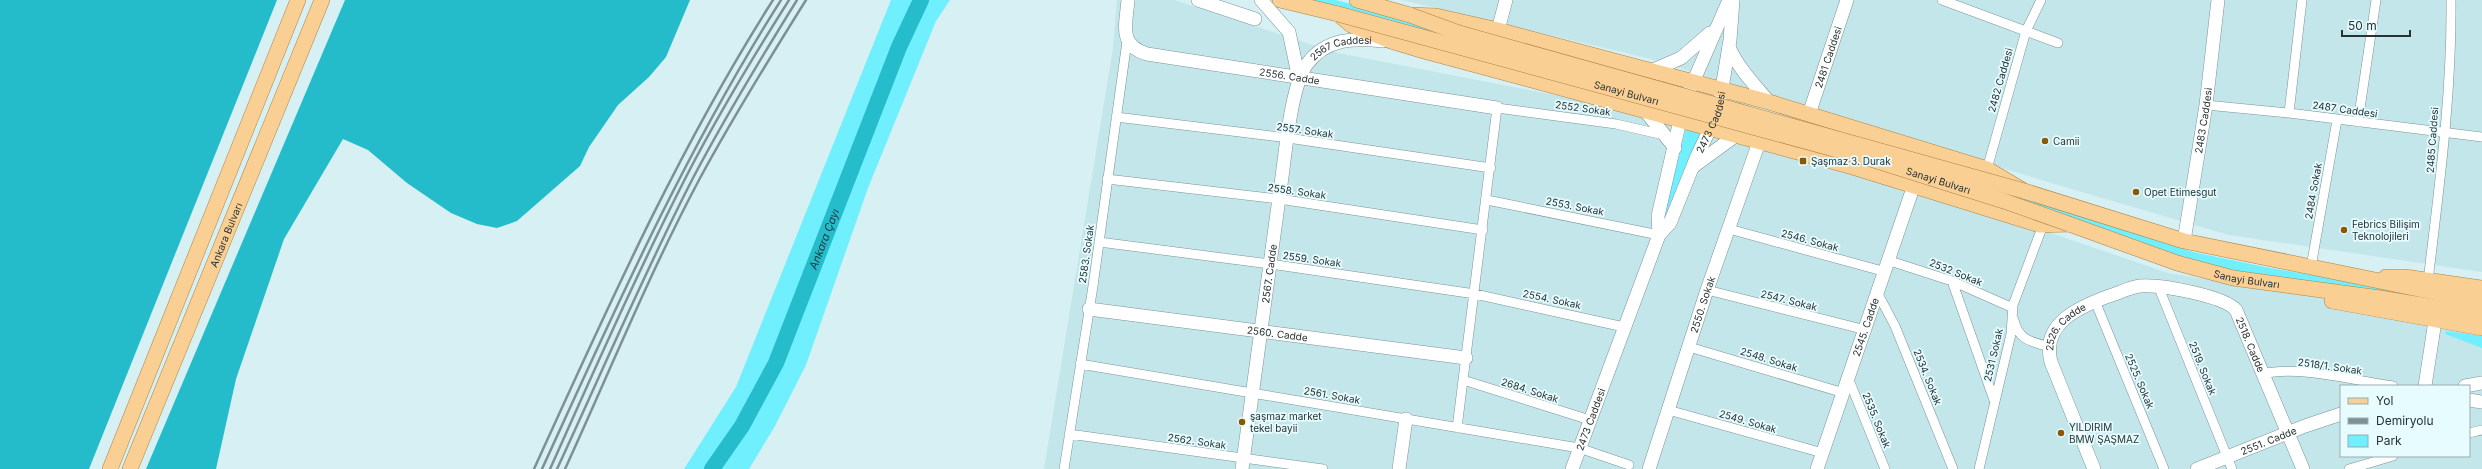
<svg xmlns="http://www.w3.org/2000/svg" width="2482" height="469" font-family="Inter,sans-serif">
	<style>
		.built { fill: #c3e6eb; fill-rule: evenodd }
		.green { fill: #70effe }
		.forest { fill: #24bccb }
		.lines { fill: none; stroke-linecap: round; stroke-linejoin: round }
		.river { stroke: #25bccc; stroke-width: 16 }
		.street-casing { stroke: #7b9396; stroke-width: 10 }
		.secondary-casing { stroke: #7b9396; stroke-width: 14 }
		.primary-casing { stroke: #ad8344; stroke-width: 16 }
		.street { stroke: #fff; stroke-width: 9 }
		.secondary { stroke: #fff; stroke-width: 13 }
		.primary { stroke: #f9cf94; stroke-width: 15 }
		.rail { stroke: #7e9093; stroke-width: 2.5 }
		.primary-bridge-casing { stroke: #ad8344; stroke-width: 16; stroke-linecap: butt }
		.primary-bridge { stroke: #f9cf94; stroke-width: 15 }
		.poi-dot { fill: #895800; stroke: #e7fcff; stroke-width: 1.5 }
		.labels { text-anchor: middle; stroke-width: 3.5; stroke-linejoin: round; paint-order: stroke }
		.street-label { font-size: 10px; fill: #283234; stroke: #e7fcff }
		.poi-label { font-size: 10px; fill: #283234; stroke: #e7fcff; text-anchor: start }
		.water-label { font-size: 11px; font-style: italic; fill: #233a3d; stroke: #e7fcff }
	</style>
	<rect width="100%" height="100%" fill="#d6f0f3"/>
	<path class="built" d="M1117,0h57l164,53 433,84 397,136 314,51v145h-1438l69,-421zM2341,386h128v70h-128z
		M1402,0h1080v272l-253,-37 -178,-52 -404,-125z"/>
	<path class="green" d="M891,0h59l-14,21 -68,167 -62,177 -31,61 -26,43h-65l52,-82z
		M1308,0h28l251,65 51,12 37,4 -6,17z
		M1737,102l456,150 77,16 212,35c-96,-9 -194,-17 -288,-42l-460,-144z
		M1686,129l16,3 -40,91z
		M2446,331l36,5v12l-37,-14z"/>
	<path class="forest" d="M0,0h277l-188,469h-89z
		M345,0h345l-24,57 -17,20 -31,28 -29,42 -9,19 -63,55 -20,7 -20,-4 -26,-11 -44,-30 -39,-33 -25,-11 -59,100 -48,140 -20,90h-70z"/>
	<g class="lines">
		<path class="river" id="s1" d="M712,469l30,-43 34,-63 123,-316 22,-47"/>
		<g class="street-casing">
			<path id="street" d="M1942,0l116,43
				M2206,105l83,8 193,24
				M2289,113l13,-113
				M1116,117l172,21 203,30
				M2358,122l18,-122
				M1987,169l39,-138 15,-31
				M1107,179l172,20 204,31
				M1487,200l172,35
				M1729,229l157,43
				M1099,242l171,22 205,30 149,33
				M1890,261l62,20 61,27
				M2311,267l26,-147
				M1952,281l42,119
				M2428,281c11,-93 24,-187 23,-281
				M2159,288l73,181
				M1707,290l159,40
				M1878,294l17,32 58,143
				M2095,301l69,168
				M2014,320c4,20 18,22 36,27
				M1689,347l155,46
				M1080,364l499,84 50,17
				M2263,374c34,-9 94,7 130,12
				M1463,380l127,40
				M1849,380l36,89
				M1668,410l155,43
				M1457,428l40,-320 119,16 48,11
				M2469,433l13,-3
				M1069,434l254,35
				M1064,469l29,-183 34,-245
				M1979,469l32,-135 2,-29 30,-80
				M2349,469l44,-13"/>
		</g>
		<g class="secondary-casing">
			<g id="secondary">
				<path id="s2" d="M1128,0c-2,25 -10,45 19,54l350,54"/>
				<path d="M1198,0l57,19"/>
				<path d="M1261,0l28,32 10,47"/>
				<path d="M1498,30l8,-30"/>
				<path d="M1729,47c9,21 25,37 40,55"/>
				<path d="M1651,71l30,-13 29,-25"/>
				<path d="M1646,112l29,36"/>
				<path id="s3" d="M1809,114l38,-114"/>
				<path d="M1694,166l41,-30"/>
				<path d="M1659,235l-1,-19 26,-113 45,-103"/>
				<path id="s4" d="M2184,241l22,-136 12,-105"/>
				<path id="s5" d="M1089,309l377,49"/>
				<path d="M2425,386l10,-65"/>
				<path d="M2465,386l17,-3"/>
				<path d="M2469,400l13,2"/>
				<path id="s6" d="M1242,469c13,-93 26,-186 38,-278 5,-31 10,-104 27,-127 19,-26 47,-26 76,-23"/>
				<path d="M1399,469l7,-50"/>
				<path id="s7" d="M1572,469l87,-234 11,-12 27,-67 21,-44 12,-72 3,-40"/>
				<path id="s8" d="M1649,469l58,-179 52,-148"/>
				<path id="s9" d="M1817,469l97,-284"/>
				<path id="s10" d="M2094,469l-43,-107c-10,-39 28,-55 58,-66 10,-3 21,-9 31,-10 20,-2 84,10 96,24l67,159"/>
				<path id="s11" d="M2197,469l108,-43 36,-12"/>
			</g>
		</g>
		<g class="primary-casing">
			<g id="primary">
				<path id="s12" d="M1280,0l58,14 13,11 40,16 33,10 429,116 187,58 29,-1 108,39 56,15 147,20 102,17"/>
				<path d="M1357,0l53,15 26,1 62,14 271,72 218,67 37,22 160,50 298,61"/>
				<path d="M2386,277h19l77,11"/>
				<path d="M2332,301l150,27"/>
				<path d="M110,469l188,-469"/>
				<path id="s13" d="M130,469l192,-469"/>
			</g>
		</g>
		<use href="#street" class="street"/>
		<use href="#secondary" class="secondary"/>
		<use href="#primary" class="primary"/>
		<path class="rail" d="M534,469c73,-160 144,-320 239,-469
			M542,469c74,-162 144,-319 239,-469
			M550,469c44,-98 88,-198 137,-294 31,-60 66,-118 102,-175
			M557,469c45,-97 87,-196 136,-291 32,-61 68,-120 104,-178
			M565,469c44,-96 84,-195 134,-289 33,-61 70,-121 107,-180"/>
		<g class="primary-bridge-casing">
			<g id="primary-bridge">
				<path id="s14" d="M1338,14l536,146 130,41 65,23"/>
				<path d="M1410,15l49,18 565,158"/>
			</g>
		</g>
		<use href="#primary-bridge" class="primary-bridge"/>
	</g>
	<g class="poi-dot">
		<circle cx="2045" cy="141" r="4"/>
		<rect x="1799" y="157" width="8" height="8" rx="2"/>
		<circle cx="2136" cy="192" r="4"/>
		<circle cx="2344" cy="230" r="4"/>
		<circle cx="1242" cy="422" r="4"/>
		<circle cx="2061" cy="433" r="4"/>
	</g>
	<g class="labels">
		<g class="street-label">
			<text dy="4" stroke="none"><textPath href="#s6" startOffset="451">2567 Caddesi</textPath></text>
			<text dy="4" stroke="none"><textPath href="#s3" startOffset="60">2481 Caddesi</textPath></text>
			<text dy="4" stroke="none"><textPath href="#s2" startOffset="209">2556. Cadde</textPath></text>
			<text transform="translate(2000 80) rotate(-74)" y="4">2482 Caddesi</text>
			<text dy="4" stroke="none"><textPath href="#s14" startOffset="299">Sanayi Bulvarı</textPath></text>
			<text transform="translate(1583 108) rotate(8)" y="4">2552 Sokak</text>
			<text transform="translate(2345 109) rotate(8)" y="4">2487 Caddesi</text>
			<text dy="4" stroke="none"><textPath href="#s4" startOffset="122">2483 Caddesi</textPath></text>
			<text dy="4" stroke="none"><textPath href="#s7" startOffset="375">2473 Caddesi</textPath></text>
			<text transform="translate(1305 130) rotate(8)" y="4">2557. Sokak</text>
			<text transform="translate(2432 140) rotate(-86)" y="4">2485 Caddesi</text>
			<text dy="4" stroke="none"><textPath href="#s14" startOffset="623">Sanayi Bulvarı</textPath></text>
			<text transform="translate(1297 191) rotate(8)" y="4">2558. Sokak</text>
			<text transform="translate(2313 191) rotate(-80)" y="4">2484 Sokak</text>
			<text transform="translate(1575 206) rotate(11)" y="4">2553. Sokak</text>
			<text dy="4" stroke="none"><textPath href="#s13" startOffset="253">Ankara Bulvarı</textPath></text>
			<text transform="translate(1810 240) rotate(15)" y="4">2546. Sokak</text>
			<text transform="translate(1086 254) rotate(-82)" y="4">2583. Sokak</text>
			<text transform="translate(1312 259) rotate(8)" y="4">2559. Sokak</text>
			<text transform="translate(1956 272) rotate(22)" y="4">2532 Sokak</text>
			<text dy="4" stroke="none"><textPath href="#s6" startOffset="197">2567. Cadde</textPath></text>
			<text dy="4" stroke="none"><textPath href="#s12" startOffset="1010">Sanayi Bulvarı</textPath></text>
			<text transform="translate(1552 299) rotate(12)" y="4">2554. Sokak</text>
			<text transform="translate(1789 300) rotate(14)" y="4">2547. Sokak</text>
			<text dy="4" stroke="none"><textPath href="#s8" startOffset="173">2550. Sokak</textPath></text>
			<text dy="4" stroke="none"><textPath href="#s9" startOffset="150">2545. Cadde</textPath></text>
			<text dy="4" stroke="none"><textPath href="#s10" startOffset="157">2526. Cadde</textPath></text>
			<text dy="4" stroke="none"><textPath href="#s5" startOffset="190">2560. Cadde</textPath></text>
			<text dy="4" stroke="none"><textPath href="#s10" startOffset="384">2518. Cadde</textPath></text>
			<text transform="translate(1993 355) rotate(-77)" y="4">2531 Sokak</text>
			<text transform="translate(1769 359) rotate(17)" y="4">2548. Sokak</text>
			<text transform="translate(2330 366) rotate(8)" y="4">2518/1. Sokak</text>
			<text transform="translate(2203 368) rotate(68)" y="4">2519. Sokak</text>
			<text transform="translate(1928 377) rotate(68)" y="4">2534. Sokak</text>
			<text transform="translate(2140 381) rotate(67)" y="4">2525. Sokak</text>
			<text transform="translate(1530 390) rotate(18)" y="4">2684. Sokak</text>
			<text transform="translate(1332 395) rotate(10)" y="4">2561. Sokak</text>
			<text dy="4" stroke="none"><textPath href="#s7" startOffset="53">2473 Caddesi</textPath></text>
			<text transform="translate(1877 420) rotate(68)" y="4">2535. Sokak</text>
			<text transform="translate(1748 421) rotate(16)" y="4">2549. Sokak</text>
			<text dy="4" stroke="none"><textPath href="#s11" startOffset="77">2551. Cadde</textPath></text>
			<text transform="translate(1197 441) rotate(8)" y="4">2562. Sokak</text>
		</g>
		<g class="poi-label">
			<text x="2053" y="145">Camii</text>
			<text x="1811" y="165">Şaşmaz 3. Durak</text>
			<text x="2144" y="196">Opet Etimesgut</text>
			<text x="2352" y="228">Febrics Bilişim<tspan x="2352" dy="12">Teknolojileri</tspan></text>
			<text x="1250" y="420">şaşmaz market<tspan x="1250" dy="12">tekel bayii</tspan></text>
			<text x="2069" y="431">YILDIRIM<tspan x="2069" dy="12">BMW ŞAŞMAZ</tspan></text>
		</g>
		<g class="water-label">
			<text dy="4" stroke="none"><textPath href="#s1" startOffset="257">Ankara Çayı</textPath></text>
		</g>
	</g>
	<rect x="2340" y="385" width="130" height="72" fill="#e7fcff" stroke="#9babae"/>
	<rect x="2348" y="398" width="20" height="6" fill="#f9cf94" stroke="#9babae"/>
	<text x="2376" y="405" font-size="12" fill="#283234">Yol</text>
	<rect x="2348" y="418" width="20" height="6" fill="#7e9093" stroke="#9babae"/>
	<text x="2376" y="425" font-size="12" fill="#283234">Demiryolu</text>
	<rect x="2348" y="435" width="20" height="12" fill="#70effe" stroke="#9babae"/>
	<text x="2376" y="445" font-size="12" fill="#283234">Park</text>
	<path d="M2342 30v6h68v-6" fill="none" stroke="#283234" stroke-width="2"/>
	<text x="2348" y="30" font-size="12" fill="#283234" stroke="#e7fcff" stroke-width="3" paint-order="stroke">50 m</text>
</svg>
